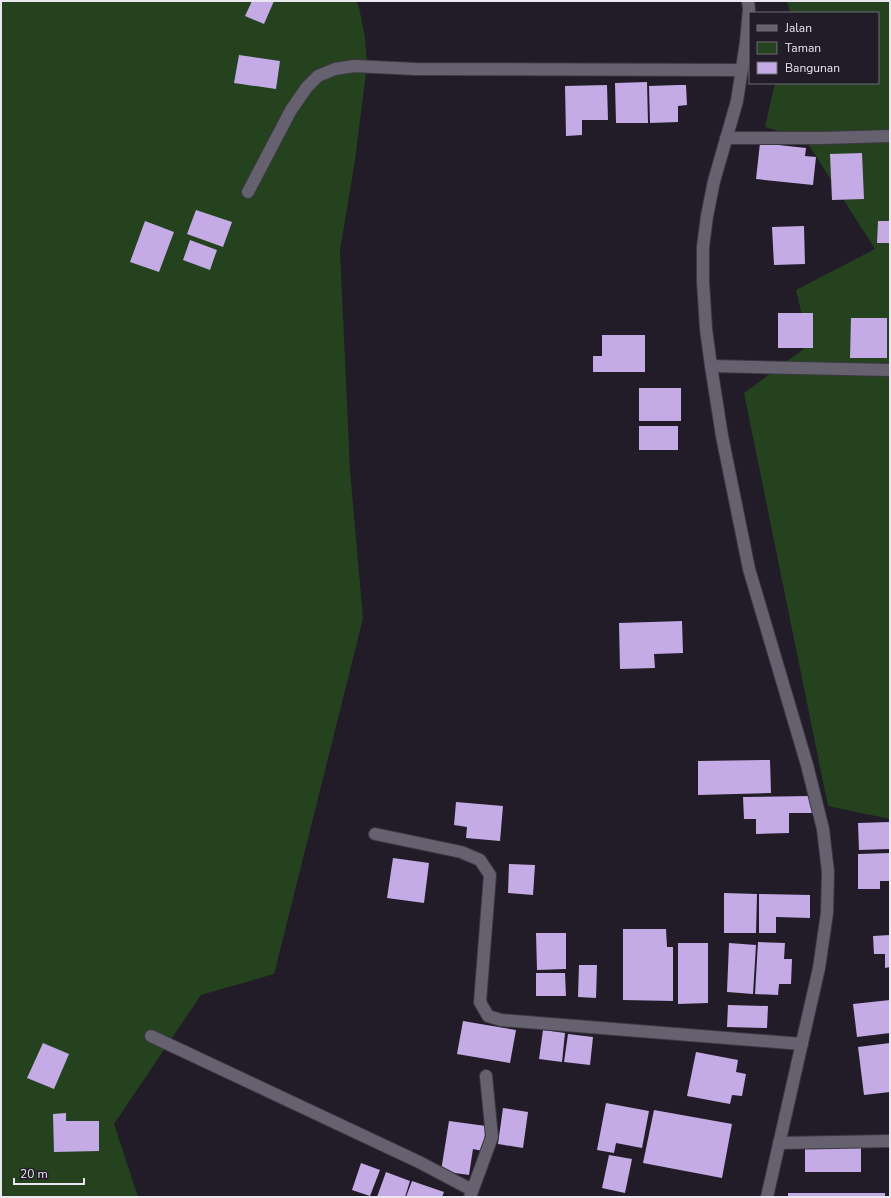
<svg xmlns="http://www.w3.org/2000/svg" width="891" height="1198" font-family="'Nunito Sans',sans-serif">
	<style>
		.green { fill: #24421e }
		.building { fill: #c4abe6 }
		.lines { fill: none; stroke-linecap: round; stroke-linejoin: round }
		.minor-casing { stroke: #3b3841; stroke-width: 14 }
		.tertiary-casing { stroke: #3b3841; stroke-width: 14 }
		.minor { stroke: #66616f; stroke-width: 12 }
		.tertiary { stroke: #66616f; stroke-width: 12 }
	</style>
	<rect width="100%" height="100%" fill="#211c27"/>
	<path class="green" d="M1,1h355l3,6 6,31 2,27 -12,95 -15,90 10,220 13,148 -89,356 -73,21 -87,129 24,73h-137z
		M787,1h103v818l-62,-13 -84,-413 65,-48 -13,-55 79,-41 -70,-110 -40,-12 10,-44h103v-70h-88z"/>
	<path class="building" d="M252,1h22l-10,23 -19,-8z
		M239,55l41,6 -4,28 -42,-6z
		M647,82l1,41h-32l-1,-40z
		M607,85l1,35h-26v15l-16,1 -1,-50z
		M678,85h8l1,20 -9,1v16l-28,1 -1,-37z
		M760,143l46,5 -1,8 11,1 -3,28 -57,-6z
		M862,153l2,46 -32,1 -2,-46z
		M196,210l36,12 -9,25 -36,-13z
		M145,221l29,11 -15,40 -29,-10z
		M878,221h12v22h-13z
		M804,226l1,38 -31,1 -2,-38z
		M190,240l27,10 -7,20 -27,-10z
		M778,313h35v35h-35z
		M851,318h36v40h-37z
		M602,335h43v37h-52v-16h9z
		M639,388h42v33h-42z
		M639,426h39v24h-39z
		M682,621l1,32 -29,1 1,14 -35,1 -1,-46z
		M770,760l1,33 -73,2v-34z
		M812,796l1,17h-24v20l-33,1v-15h-12l-1,-22z
		M456,802l47,4 -3,35 -34,-3 1,-11 -13,-2z
		M890,822v27l-31,1 -1,-27z
		M890,853v28h-10v8h-22v-35z
		M393,858l36,5 -5,40 -37,-5z
		M509,864l26,1 -2,30 -25,-2z
		M724,893l33,1 -1,39h-32z
		M759,894l51,1v23l-34,-1v16h-17z
		M623,929h43l1,18h6v54l-50,-1z
		M536,933h30v36l-29,1z
		M890,935v32l-5,1v-14h-11l-1,-18z
		M758,942l27,1 -1,16h8l-1,25h-12l-1,11 -23,-1z
		M678,943h30v60l-30,1z
		M729,943l27,2 -3,49 -26,-2z
		M579,965h18l-1,33 -18,-1z
		M536,973h29l1,23h-30z
		M890,1000v33l-33,4 -4,-33z
		M728,1005l40,1 -1,22 -40,-1z
		M463,1021l53,9 -6,33 -53,-9z
		M543,1030l22,3 -3,29 -23,-3z
		M568,1034l25,3 -3,28 -26,-3z
		M43,1043l26,11 -15,35 -27,-11z
		M890,1043v49l-26,3 -6,-48z
		M696,1052l42,8 -2,12 10,2 -4,22 -10,-1 -2,9 -43,-8z
		M606,1103l43,8 -7,37 -26,-5 -2,10 -17,-3z
		M503,1108l25,4 -5,36 -25,-4z
		M654,1110l78,14 -10,54 -79,-15z
		M66,1113v8h33v30l-45,1 -1,-38z
		M449,1121l37,5 -3,25 -10,-2 -4,26 -28,-4z
		M805,1146h56v26h-56z
		M609,1155l23,4 -7,34 -23,-5z
		M361,1163l19,7 -10,26 -18,-6z
		M386,1172l24,9 -5,16h-28z
		M412,1181l32,11 -2,5h-36z
		M788,1193h97v4h-97z"/>
	<g class="lines">
		<g class="minor-casing">
			<path id="minor" d="M726,138h96l68,-2
				M248,192l43,-82 16,-23 11,-11 17,-7 19,-3 61,3 327,1
				M711,366l179,4
				M375,834l86,18 19,8 10,15 -10,127 8,14 13,4 301,24
				M151,1036l268,126 53,28
				M779,1143l111,-2
				M470,1197l22,-60 -6,-61"/>
		</g>
		<g class="tertiary-casing">
			<path id="tertiary" d="M748,1l1,8 -3,33 -9,59 -23,80 -7,35 -4,31v34l3,48 5,37 11,70 27,133 58,196 16,64 5,43 -1,41 -8,55 -52,229"/>
		</g>
		<use href="#minor" class="minor"/>
		<use href="#tertiary" class="tertiary"/>
	</g>
	<rect width="891" height="1198" fill="none" stroke="#eae7ef" stroke-width="4"/>
	<rect x="749" y="12" width="130" height="72" fill="#211c27" stroke="#716d77"/>
	<rect x="757" y="25" width="20" height="6" fill="#66616f" stroke="#716d77"/>
	<text x="785" y="32" font-size="12" fill="#eae7ef">Jalan</text>
	<rect x="757" y="42" width="20" height="12" fill="#24421e" stroke="#716d77"/>
	<text x="785" y="52" font-size="12" fill="#eae7ef">Taman</text>
	<rect x="757" y="62" width="20" height="12" fill="#c4abe6" stroke="#716d77"/>
	<text x="785" y="72" font-size="12" fill="#eae7ef">Bangunan</text>
	<path d="M14 1178v6h70v-6" fill="none" stroke="#eae7ef" stroke-width="2"/>
	<text x="20" y="1178" font-size="12" fill="#eae7ef" stroke="#211c27" stroke-width="3" paint-order="stroke">20 m</text>
</svg>
